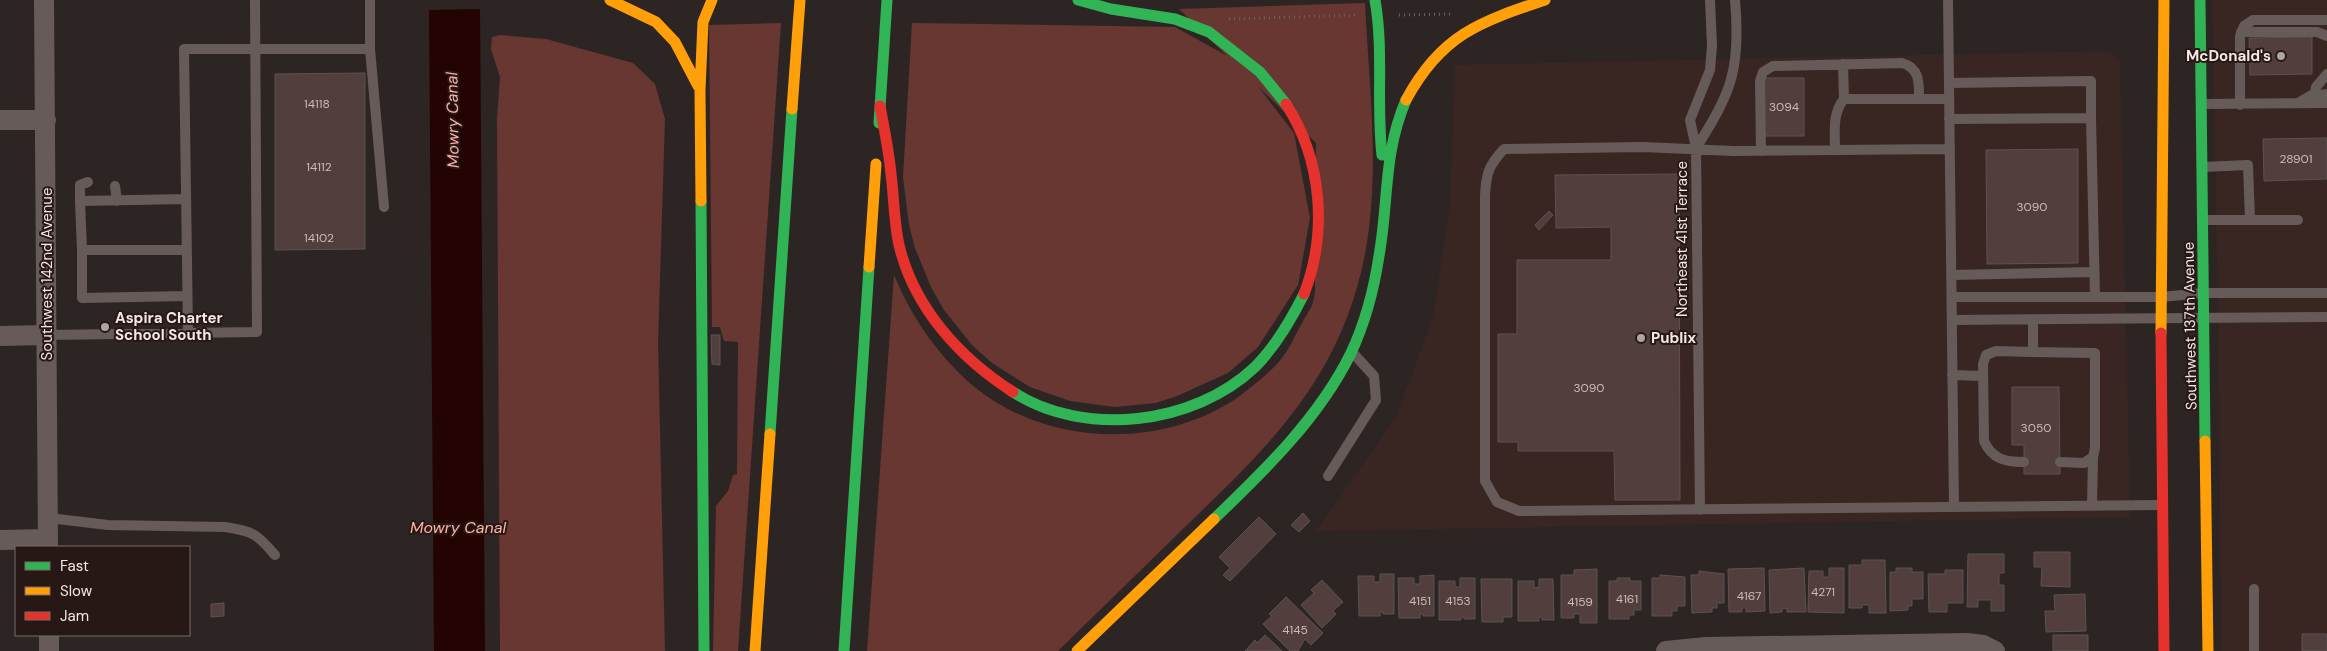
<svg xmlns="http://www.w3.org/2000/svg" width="2327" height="651" font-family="'DM Sans',sans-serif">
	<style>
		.built { fill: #392622 }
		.green { fill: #683731 }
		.water { fill: #240303 }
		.building { fill: #523e3c; stroke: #5b5352 }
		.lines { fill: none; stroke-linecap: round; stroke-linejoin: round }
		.path { stroke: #6a605e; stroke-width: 3; stroke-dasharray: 1 4; stroke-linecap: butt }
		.lane { stroke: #675b59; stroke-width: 10 }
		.street { stroke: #675b59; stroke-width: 20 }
		.fast { stroke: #30b455; stroke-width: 11 }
		.slow { stroke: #ff9f0a; stroke-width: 11 }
		.jam { stroke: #e5322d; stroke-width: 11 }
		.poi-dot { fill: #aea4a2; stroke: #271816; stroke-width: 2 }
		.labels { text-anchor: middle; stroke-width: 4; stroke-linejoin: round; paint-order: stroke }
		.number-label { font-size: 12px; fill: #cbbebc }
		.poi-label { font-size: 15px; font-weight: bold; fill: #f3e8e6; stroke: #271816; text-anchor: start }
		.street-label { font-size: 15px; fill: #f3e8e6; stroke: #271816 }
		.water-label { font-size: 16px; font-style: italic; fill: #ffb3a7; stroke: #271816 }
	</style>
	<rect width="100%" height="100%" fill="#2d2524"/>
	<path class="built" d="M2212,0h115v651h-106l-2,-287z
		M2109,51l11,11 10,455 -814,14 80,-114 37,-100 17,-111 5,-141z"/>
	<path class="green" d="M1365,3c4,84 16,173 -1,256 -25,120 -93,185 -177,266 -43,42 -86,84 -129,126h-191l27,-376c15,36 36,69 64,97 71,73 196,82 279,26 16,-12 36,-27 47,-43 7,-9 11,-20 17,-30 4,-8 10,-16 12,-23 4,-12 1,-30 1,-42 1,-39 1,-78 2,-117l-137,-134z
		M781,23l-43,628h-25l3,-145 12,-15 5,-16 4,-1 1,-132 -14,-1 -4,-14h-8l-3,-302z
		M912,23l263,4 65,36 54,70 16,85 -12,67 -40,62 -30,26 -51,23 -21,7 -41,4 -45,-6 -40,-14 -38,-24 -20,-18 -28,-35 -13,-23 -16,-39 -6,-23 -6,-48z
		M500,35l46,4 87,24 22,21 10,35 -7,223 7,309h-165l-3,-531 3,-43 -9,-28 1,-12z"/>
	<path class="water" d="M480,9l5,642h-51l-5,-641z"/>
	<path class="building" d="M2312,37v37l-62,1 -1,-37z
		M365,73v176l-90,1v-176z
		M1764,78h40v58h-40z
		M2327,138v41l-63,2 -1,-42z
		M2078,149v114l-91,1 -1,-114z
		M1679,174l1,326h-65l-1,-49h-96v-9h-20v-108h19v-74h94v-33l-55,1 -1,-53z
		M1549,211l4,4 -14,15 -4,-5z
		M711,335h9v30l-8,-1z
		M2012,387h47l1,87h-36v-29h-12z
		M1303,513l7,8 -11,11 -8,-7z
		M1259,517l17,17 -46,47 -7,-6 7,-7 -11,-11z
		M2034,552h36v35l-29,-1 1,-19h-8z
		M1968,554h36v19h-5v12h5v26h-13v-11h-13v7h-11z
		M1862,560h23l1,53h-17v-8h-7v3h-13v-43h13z
		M1764,568l1,43 -19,1v-4h-4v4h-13l-1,-43z
		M1804,568l2,44h-19v-4l-5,1v3l-12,1 -1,-43z
		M1829,568h15v45l-36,-1 1,-41h14v6h6z
		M1896,568h16v4h11v27h-11v7h-4v4l-18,1v-39h6z
		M1597,569v54h-17v-9h-6v4h-13v-43h13v-5z
		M1945,570h18v33h-16v9h-18l-1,-38h17z
		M1699,571l25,3v29h-7v5h-5v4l-20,1 -1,-38h8z
		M1380,574h14v40h-11v-2h-3v4h-21l-1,-40h16v6h6z
		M1434,575v41h-11v-2h-3v4h-21l-1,-40h16v6h6v-8z
		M1660,575l25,2v29h-8v5h-5v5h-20v-38h8z
		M1460,578h15v41h-11v-2h-3v3h-22v-39h16v6h5z
		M1617,578h13v3h11v29h-7v5h-5v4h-20v-38h8z
		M1481,579h31v38h-9v5h-21z
		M1539,579h14l1,41h-12v-3h-3v4h-21v-40h16v7l5,-1z
		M1322,580l21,22 -10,9 3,3 -14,14 -21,-23 13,-12 -3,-3z
		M2085,594l1,37 -40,1 -1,-21h10l-1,-16z
		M1286,597l37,36 -12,12 -6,-6 -7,12h-8l-27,-27 9,-8 -3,-2z
		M224,603v13l-13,1v-13z
		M2302,634h25v17h-25z
		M1265,635l17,16h-37l10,-11 2,3z
		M2053,635h35v16h-35z"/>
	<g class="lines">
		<path class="path" d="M1399,15l51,-1
			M1229,19l127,-4"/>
		<path class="lane" d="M1948,0l6,507
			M2241,32h76l10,4
			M370,49l14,158
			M1843,64l1,35
			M1949,83l142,-2v37l-142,1
			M2315,93l6,2 6,-1
			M2298,103l17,-10 1,-6 11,-13
			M2203,104l124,-1
			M2240,105v-69l4,-10 9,-6h74
			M2091,118l4,179
			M1696,148c36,-56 45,-80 39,-148
			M1950,149l-217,2 -90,-4 -139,2c-15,16 -18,24 -19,47v285l12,21 22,9 643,-6
			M1835,150c0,-17 -3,-37 9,-51h105
			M1761,151l-1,-70 3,-9 10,-6 129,-3c18,5 17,20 17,36
			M2202,167l46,-2 2,55
			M115,186l2,15
			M80,201v-16l8,-3
			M2205,220h93
			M82,250l-2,-49 106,-2
			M185,250h-103v48l105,-2
			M1951,275l143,-3
			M1952,297h209l43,-4h123
			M1952,320l375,-3
			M188,333l-4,-284h186v-49
			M47,335l210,-3 -2,-332
			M2033,352l62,1v95l-2,9 -9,6 -24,-1
			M1952,375l31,1
			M2024,462c-19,0 -32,-3 -40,-21l-1,-77 3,-9 10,-4 37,1v-32
			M1328,476l48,-76 -2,-24 -22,-24
			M2092,505l1,-48
			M1700,510l-4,-362 -6,-28 20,-50 2,-24 -2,-46
			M49,518l59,7 117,2c28,4 32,7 50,28
			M2254,589v62"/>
		<path class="street" d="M44,0l4,547
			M0,120h46
			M0,336l47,-1
			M0,540l48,-1
			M49,635v16
			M1666,651l40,-4 261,-4 16,2 12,6"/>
		<path class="fast" d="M1078,0l33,9 64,10 34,13 51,40 26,32
			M1375,0c9,51 1,103 7,155
			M2200,0l5,441
			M879,123l8,-123
			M701,201l3,450
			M1013,392c71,46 181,33 242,-25 21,-21 36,-47 49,-73
			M770,434l22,-325
			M1214,519c51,-49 105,-101 137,-166 14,-30 23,-64 28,-97 10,-56 4,-102 27,-156
			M844,651l25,-384"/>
		<path class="slow" d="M610,0l46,22 19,20 23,44
			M1406,100c35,-65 73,-78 139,-100
			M792,109l8,-109
			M701,201l-1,-111 3,-68 9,-22
			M869,267l7,-103
			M2161,333l3,-333
			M2205,441l3,210
			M755,651l15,-217
			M1077,651l137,-132"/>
		<path class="jam" d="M1286,104c36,56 42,128 18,190
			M880,106c4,22 9,45 11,68 3,23 3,48 8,71 15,63 61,113 114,147
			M2161,333l3,318"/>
	</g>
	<g class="poi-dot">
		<circle cx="2281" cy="56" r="5"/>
		<circle cx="105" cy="327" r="5"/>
		<circle cx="1641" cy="338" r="5"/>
	</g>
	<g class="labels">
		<g class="number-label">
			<text x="317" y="108">14118</text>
			<text x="1784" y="111">3094</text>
			<text x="2296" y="163">28901</text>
			<text x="319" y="171">14112</text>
			<text x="2032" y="211">3090</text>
			<text x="319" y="242">14102</text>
			<text x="1589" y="392">3090</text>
			<text x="2036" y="432">3050</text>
			<text x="1823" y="596">4271</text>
			<text x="1749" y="600">4167</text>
			<text x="1627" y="603">4161</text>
			<text x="1420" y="605">4151</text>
			<text x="1458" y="605">4153</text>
			<text x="1580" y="606">4159</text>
			<text x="1295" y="634">4145</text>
		</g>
		<g class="poi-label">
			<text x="2271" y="61" text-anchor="end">McDonald's</text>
			<text x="115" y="323">Aspira Charter<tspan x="115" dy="17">School South</tspan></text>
			<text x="1651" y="343">Publix</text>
		</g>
		<g class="street-label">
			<text transform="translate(1682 239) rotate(-90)" y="5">Northeast 41st Terrace</text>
			<text transform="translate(47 274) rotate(-90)" y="5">Southwest 142nd Avenue</text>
			<text transform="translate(2190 326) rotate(-91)" y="5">Southwest 137th Avenue</text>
		</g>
		<g class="water-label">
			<text transform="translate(452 120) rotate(-91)" y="6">Mowry Canal</text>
			<text x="458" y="533">Mowry Canal</text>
		</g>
	</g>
	<rect x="15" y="546" width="175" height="90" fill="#271816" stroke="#796b69"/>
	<rect x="25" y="562" width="25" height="8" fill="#30b455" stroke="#796b69"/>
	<text x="60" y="571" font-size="15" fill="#f3e8e6">Fast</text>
	<rect x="25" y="587" width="25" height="8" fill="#ff9f0a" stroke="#796b69"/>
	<text x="60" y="596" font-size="15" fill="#f3e8e6">Slow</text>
	<rect x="25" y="612" width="25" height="8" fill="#e5322d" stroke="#796b69"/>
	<text x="60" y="621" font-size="15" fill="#f3e8e6">Jam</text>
</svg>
